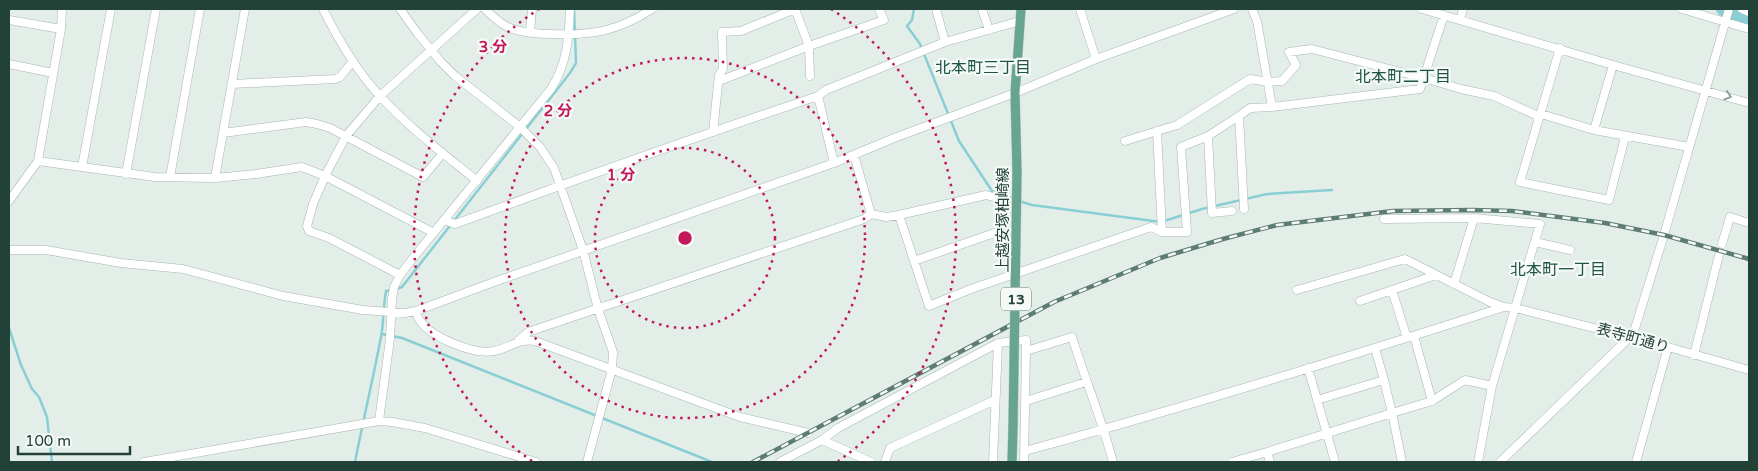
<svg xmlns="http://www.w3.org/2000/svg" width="1758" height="471" font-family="'Varela Round','Noto Sans JP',sans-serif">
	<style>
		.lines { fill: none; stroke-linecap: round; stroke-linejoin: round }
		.stream { stroke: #8aced5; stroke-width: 2.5 }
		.river { stroke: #8aced5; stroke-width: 14 }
		.minor-casing { stroke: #a6b7b0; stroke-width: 9 }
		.major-casing { stroke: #c1cac7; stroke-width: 10 }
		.minor { stroke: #fff; stroke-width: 8 }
		.major { stroke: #67a591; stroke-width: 9 }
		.rail-casing { stroke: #5d7c72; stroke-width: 4.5 }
		.rail { stroke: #f5faf7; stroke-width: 2.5; stroke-dasharray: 8; stroke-linecap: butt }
		.major-bridge-casing { stroke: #c1cac7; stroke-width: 10; stroke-linecap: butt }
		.major-bridge { stroke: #67a591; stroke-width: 9 }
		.oneway { stroke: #90a09b }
		.ring { fill: none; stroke: #c2185b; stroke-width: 2.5; stroke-dasharray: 2.5 5 }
		.labels { text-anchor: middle; stroke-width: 4.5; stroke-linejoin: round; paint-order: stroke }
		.shield { fill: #f5faf7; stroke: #617871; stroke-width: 1 }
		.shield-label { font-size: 14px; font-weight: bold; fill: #224137 }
		.street-label { font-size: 15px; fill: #224137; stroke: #f5faf7 }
		.neighbourhood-label { font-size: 16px; fill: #1d5443; stroke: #f5faf7 }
		.centre { fill: #c2185b; stroke: #f5faf7; stroke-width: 2.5 }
		.ring-label { font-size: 15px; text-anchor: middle; font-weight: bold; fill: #c2185b; stroke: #f5faf7; stroke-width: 4.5; stroke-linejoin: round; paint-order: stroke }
	</style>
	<rect width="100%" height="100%" fill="#e4eee9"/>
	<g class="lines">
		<path class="stream" d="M914,9l-2,11 -5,6 13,18 39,97 33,50 22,8
			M1019,201l13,4 129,17 41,-13 65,-15 65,-4
			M396,289l6,-2 168,-214 6,-10 -2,-54
			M9,328l12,37 11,24 7,8 8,20 5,45
			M382,334l20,4 310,124
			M355,462c8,-41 18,-83 26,-125 3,-15 2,-30 5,-46l5,-1"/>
		<path class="river" d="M1723,9l26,11"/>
		<g class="minor-casing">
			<path id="minor" d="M323,9c15,30 33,61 56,86 29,32 65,59 98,86
				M400,9l18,25 23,28 14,14 65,51 20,20 14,21 29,82 15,59 15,43 -1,17 -25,93
				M485,9c7,7 15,15 25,19 21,8 74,8 96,2 16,-4 32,-12 46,-21
				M795,9l14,37 1,30
				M936,9l9,33
				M982,9l7,21
				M1080,9l16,50
				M1252,9l5,12 15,86
				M1422,9l191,56 136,38
				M1682,9l67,20
				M1742,9l7,3
				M9,20l52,9
				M1460,20l3,-11
				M530,32l2,-23
				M1560,48l-40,134 89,18 16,-63
				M9,64l44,9
				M719,81l90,-35 75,-26 -5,-11
				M232,84l103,-5 5,-2 13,-16
				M818,96l16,67
				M1541,114l53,16 95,17
				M1594,130l19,-65
				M1157,131l5,101
				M713,132l6,-57 4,-6 -1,-37 19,-1 54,-22
				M223,133l83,-11 11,2 13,4 93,49 20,-24
				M1208,136l4,77 20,-2
				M1125,141l52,-16 73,-46 18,3 14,-1 14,-16 -7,-13 23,-3 112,29 37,11 33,7 46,21
				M854,155l17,59 15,3 13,-2 30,91 42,-17 180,-62 11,5h25l-6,-85 27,-11 31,-20
				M38,161l117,16 60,1 41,-4 46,-7 23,9 109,57
				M82,167l29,-158
				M126,174l30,-165
				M170,177l30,-168
				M215,178l30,-169
				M9,201l29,-40 23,-132 1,-20
				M1244,209l-5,-93 11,-8 22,-1 148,-18 24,-74
				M899,215l87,-20 14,4v32l-86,30
				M1384,219l90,-1
				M444,220l11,4c120,-44 241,-87 363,-128l8,-6 119,-48 75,-21
				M1535,242l35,8
				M1722,244l8,-27 19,6
				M9,250h37l75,13 62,6 100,27 80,14 42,3 11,-2 78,-29 340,-119 60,-25 121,-45 81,-34 138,-50
				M400,275l-71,-37 -20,-7 -2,-5 6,-22 12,-28 21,-40 34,-40 97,-87
				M1454,284l20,-66 66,6 -48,162 -14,76
				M1297,290l108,-31 85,43 14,5
				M1392,290l15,48
				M1360,301l76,-26
				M416,311c1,4 2,8 5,11 12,16 53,33 73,29 15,-3 26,-13 41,-10l205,76 68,16
				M1632,338l32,-103 65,-226
				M519,340l9,-8 336,-113 7,-5
				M998,343l28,-3v11
				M1694,355l25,-100
				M1308,368l27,94
				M1317,400l67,-20 -9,-32
				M1026,401l60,-19
				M1432,401l33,-21 27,6
				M379,421l11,-82 2,-40 2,-12 6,-12 13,-17 138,-169c16,-25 18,-51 19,-80
				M822,440l49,22
				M1025,451c161,-44 320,-93 479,-144l12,1 152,39 81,23
				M144,462l235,-41 13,1 33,6 111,34
				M780,462l42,-22 16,-12 160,-85 -5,119
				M885,462l5,-14 105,-48
				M1024,462l2,-111 46,-14c13,42 30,83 41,125
				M1232,462l35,-10
				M1270,462l-3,-10 125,-39 -8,-33
				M1402,462l-10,-49 40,-12 -18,-65
				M1500,462l130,-125
				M1636,462l32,-115"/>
		</g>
		<g class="major-casing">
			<path id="major" d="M1017,172l-2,-79 6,-84
				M1012,462l1,-36"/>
		</g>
		<use href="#minor" class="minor"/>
		<use href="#major" class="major"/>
		<g class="rail-casing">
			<path id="rail" d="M753,462l301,-160 106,-44 63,-19 54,-14 116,-14 79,-1 40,1 93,12 59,12 85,24"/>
		</g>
		<use href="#rail" class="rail"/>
		<g class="major-bridge-casing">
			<path id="major-bridge" d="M1013,426l4,-254"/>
		</g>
		<use href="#major-bridge" class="major-bridge"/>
	</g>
	<defs><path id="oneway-chevron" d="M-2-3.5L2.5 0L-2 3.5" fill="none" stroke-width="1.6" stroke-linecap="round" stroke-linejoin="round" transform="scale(1.25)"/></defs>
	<use class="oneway" href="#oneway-chevron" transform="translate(1728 96) rotate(17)"/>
	<g class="ring">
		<circle cx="685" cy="238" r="90"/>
		<circle cx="685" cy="238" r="180"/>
		<path d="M532 461A271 271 0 0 1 539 9M831 9A271 271 0 0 1 838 461"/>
	</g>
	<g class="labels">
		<rect class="shield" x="1001" y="287.5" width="30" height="23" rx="4"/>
		<g class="shield-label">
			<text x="1016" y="304">13</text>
		</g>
		<g class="street-label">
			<text transform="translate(1003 220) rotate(-90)" y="5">上越安塚柏崎線</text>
			<text transform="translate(1633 338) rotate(15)" y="5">表寺町通り</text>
		</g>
		<g class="neighbourhood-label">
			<text x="983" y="73">北本町三丁目</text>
			<text x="1403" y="82">北本町二丁目</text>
			<text x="1558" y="275">北本町一丁目</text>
		</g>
	</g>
	<circle cx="685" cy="238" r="8" class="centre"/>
	<g class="ring-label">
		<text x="493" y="52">3 分</text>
		<text x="558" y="116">2 分</text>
		<text x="621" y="180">1 分</text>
	</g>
	<rect width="1758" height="471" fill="none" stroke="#224137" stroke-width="20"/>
	<path d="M18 446v8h112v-8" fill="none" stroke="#224137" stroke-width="2.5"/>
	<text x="25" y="446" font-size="15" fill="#224137" stroke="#f5faf7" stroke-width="4" paint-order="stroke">100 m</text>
</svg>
